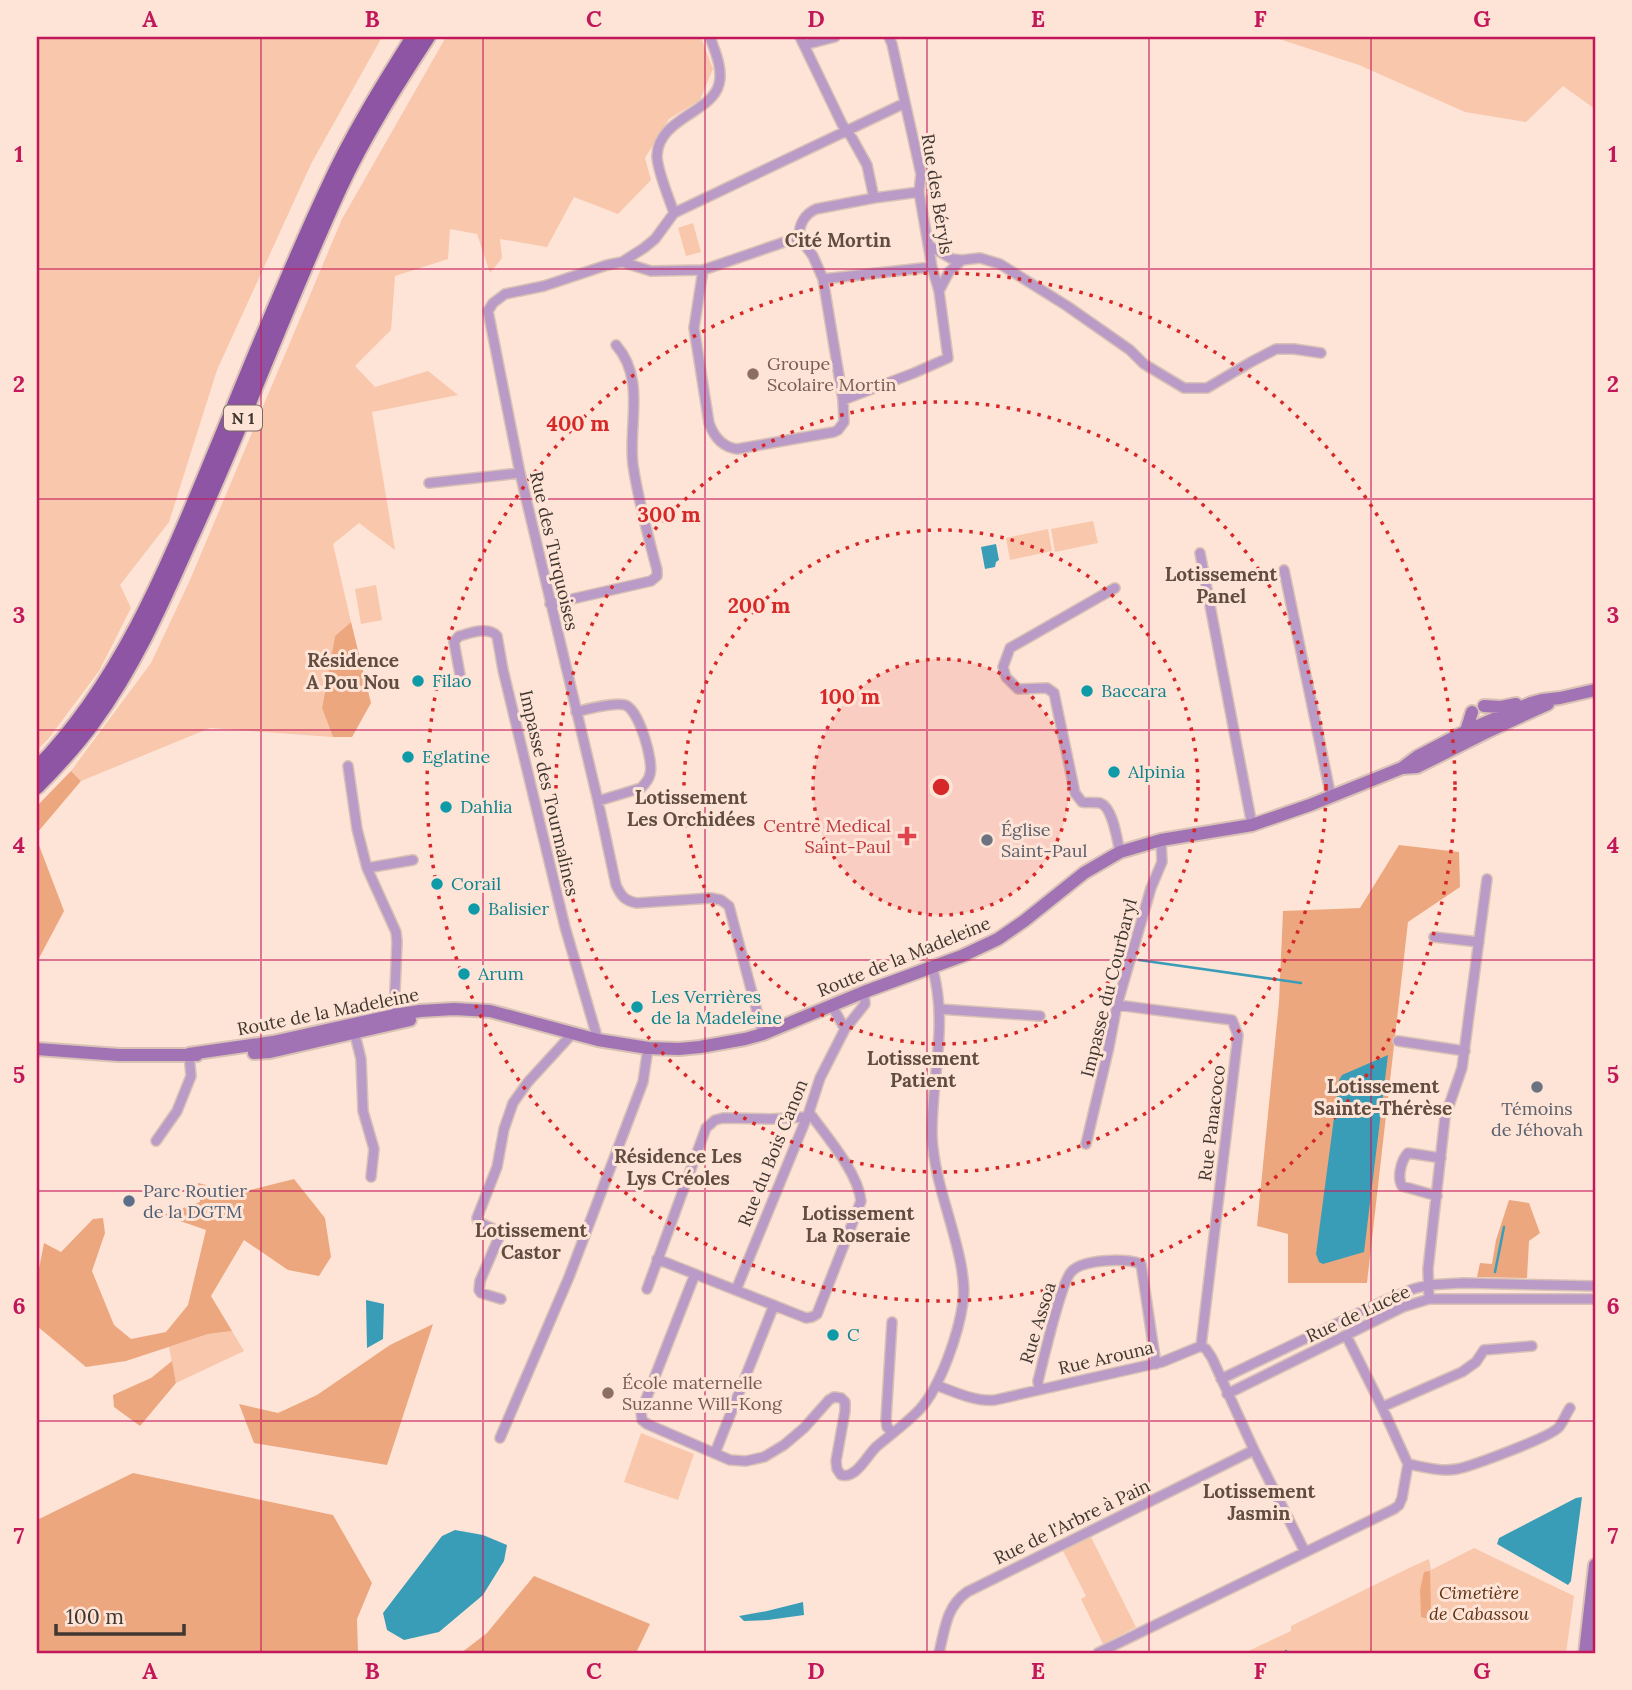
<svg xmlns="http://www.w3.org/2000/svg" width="1632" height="1690" font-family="Lora,serif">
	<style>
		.green { fill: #f8c7ac }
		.forest { fill: #eca77f }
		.water { fill: #3a9db7 }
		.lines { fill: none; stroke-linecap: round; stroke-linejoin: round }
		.stream { stroke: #3a9db7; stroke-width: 2.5 }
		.minor-casing { stroke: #d8c1b5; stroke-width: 12 }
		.secondary-casing { stroke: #d8c1b5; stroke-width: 16 }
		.primary-casing { stroke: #d8c1b5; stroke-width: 18 }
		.minor { stroke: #ba9bc7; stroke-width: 9 }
		.secondary { stroke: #a173b4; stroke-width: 12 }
		.primary { stroke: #8f55a5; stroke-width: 14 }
		.grid { fill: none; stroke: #c2185b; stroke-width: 2; stroke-opacity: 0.55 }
		.ring { fill: none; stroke: #d62828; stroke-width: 3.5; stroke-dasharray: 3.5 7 }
		.education-dot { fill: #8d6e63; stroke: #fee4d6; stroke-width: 2.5 }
		.culture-dot { fill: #0f9aa8; stroke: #fee4d6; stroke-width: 2.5 }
		.health-dot { fill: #e0444e; stroke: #fee4d6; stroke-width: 2.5 }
		.worship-dot { fill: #6b7280; stroke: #fee4d6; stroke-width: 2.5 }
		.service-dot { fill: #5c6f8a; stroke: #fee4d6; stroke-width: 2.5 }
		.labels { text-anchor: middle; stroke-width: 6; stroke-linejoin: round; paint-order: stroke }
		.shield { fill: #fee4d6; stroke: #7a6b62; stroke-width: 2 }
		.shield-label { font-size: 16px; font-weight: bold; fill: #413731 }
		.street-label { font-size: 18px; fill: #413731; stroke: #fee4d6 }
		.education-label { font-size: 18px; fill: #785e54; stroke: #fee4d6; text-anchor: start }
		.culture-label { font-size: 18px; fill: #0d838f; stroke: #fee4d6; text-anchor: start }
		.health-label { font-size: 18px; fill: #be3a42; stroke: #fee4d6; text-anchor: end }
		.worship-label { font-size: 18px; fill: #5b616d; stroke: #fee4d6; text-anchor: start }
		.service-label { font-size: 18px; fill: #4e5e75; stroke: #fee4d6; text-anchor: start }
		.park-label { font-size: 18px; font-style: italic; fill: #5f3216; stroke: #fee4d6 }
		.neighbourhood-label { font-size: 19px; font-weight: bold; fill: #614c40; stroke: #fee4d6 }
		.centre { fill: #d62828; stroke: #fee4d6; stroke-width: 3.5 }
		.ring-label { font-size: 21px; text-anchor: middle; font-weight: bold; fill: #d62828; stroke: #fee4d6; stroke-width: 6; stroke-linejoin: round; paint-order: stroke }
		.neatline { fill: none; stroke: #c2185b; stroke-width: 2.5 }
		.grid-label { font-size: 23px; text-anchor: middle; font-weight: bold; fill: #c2185b }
	</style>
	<rect width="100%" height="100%" fill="#fee4d6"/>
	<path class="green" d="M37,37h345l-71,127 -94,206 -48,152 -49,63 11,23 -32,63 -50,67 -12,12z
		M446,37h255l12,32 -13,31 -31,19 -24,39 6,22 -33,34 -44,-17 -27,50 -47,-8 2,19 -12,15 -13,-39 -27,-5 -2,30 -53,17 -4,54 -36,36 20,21 53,-16 30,24 -86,17 23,138 -36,-27 -26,21 18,78 -16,14 -13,71 11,30 -123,-9 -129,53 -10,-10 80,-108 39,-83 152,-361z
		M1273,37h322v72l-32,-23 -37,36 -61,-10 -106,-47z
		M693,223l8,29 -15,4 -8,-28z
		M1093,521l5,22 -43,9 -4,-23z
		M1048,529l4,22 -42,9 -4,-22z
		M376,585l6,35 -21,4 -6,-35z
		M232,1331l12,20 -68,32 -7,-36 39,-13z
		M641,1433l53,21 -16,46 -54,-18z
		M1091,1537l45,90 -33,17 -22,-45 5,-3 -23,-45z
		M1474,1548l100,48 -8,57h-322l47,-22v-5l120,-59 18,-8 2,11z"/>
	<path class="forest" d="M351,622l20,81 -19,34h-19l-11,-29 13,-72z
		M71,771l10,10 -44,52v-27z
		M37,840l27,71 -27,51z
		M1399,845l60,7 1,35 -52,35 -41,361h-79v-49l-31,-8 22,-224 4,-91 77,-3z
		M294,1179l31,39 6,39 -12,19 -31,-6 -44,-30 -33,56 21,35 -24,3 -82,27 -40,6 -49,-41v-47l7,-36 17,9 32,-33 10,-1 2,15 -13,38 22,54 17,14 35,-7 22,-27 18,-75 -43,-15 37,-13 -2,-19 40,10z
		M1509,1200l20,3 11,30 -11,8 -2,37 -50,-1 3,-14 12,1 4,-24z
		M433,1324l-46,141 -133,-22 -15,-39 39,9 39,-18 73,-50z
		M172,1361l4,22 -36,43 -26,-19 -1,-12 38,-17z
		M133,1473l200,42 39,68 -15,36 1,34h-321v-133z
		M1430,1571l1,38 -3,10 -7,-2 -1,-27 4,-18z
		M534,1576l116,48 -14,29h-175l26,-20z"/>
	<path class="water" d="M996,544l3,16 -3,2 -1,5 -10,2 -4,-22z
		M1388,1055l-24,197 -41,12 -4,-2 -3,-8 23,-174 3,-5z
		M366,1300l18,4 -1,35 -16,9z
		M1582,1497l-11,84 -3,4 -71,-41 2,-6 77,-40z
		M455,1530l28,5 24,10 -3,16 -21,34 -44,37 -35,8 -17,-10 -4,-17 59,-77z
		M803,1602l1,13 -36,5 -24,1 -5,-5 28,-5z"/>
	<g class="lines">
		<path class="stream" d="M1139,960l162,23
			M1495,1272l9,-45
			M1286,1653v-2"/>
		<g class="minor-casing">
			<path id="minor" d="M800,37l42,87 10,14 15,27 7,33
				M804,45l31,-8
				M674,213c-5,-15 -17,-43 -17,-57 1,-38 55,-43 62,-72 4,-15 -4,-33 -9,-47
				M799,237c0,-13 6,-23 17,-28l58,-11 45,-6
				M930,246l22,13 10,1 18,-2 20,6 67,42 63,44 14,14 40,24h23l44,-26 25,-13h18l27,4
				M622,262l29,9 52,-1 96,-33
				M703,270l-9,58 15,95c5,14 13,24 28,26l97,-17 4,-2 6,-8 -1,-22 -20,-121 -10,-23 -14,-19
				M823,279l109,-12
				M939,291l10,-19 13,-12
				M843,400l71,-27 34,-15 -9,-67 -7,-24 -13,-75 2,-18 -29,-130 -3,-7
				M429,483l91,-10
				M1200,553l52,272
				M1284,570l47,227
				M1115,588l-105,60 -7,19 3,10 12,12 29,-1 7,5 21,100 7,9c5,1 13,0 18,1 13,4 17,37 20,49
				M550,604l101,-23 6,-5v-6c-9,-35 -19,-70 -24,-105 -5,-40 13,-86 -17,-120
				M461,680l-7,-38 5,-6c12,-3 29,-10 38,0l6,34 62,257 33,113
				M576,712c12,-3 37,-10 49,-7 14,4 29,57 25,69 -1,6 -5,10 -9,14l-43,13
				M348,766l9,63 10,39 29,64 1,10 -3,73
				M367,868l46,-8
				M1434,937l45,5
				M1117,1005l115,15 6,15 -37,311
				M832,1006l13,23
				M939,1009l101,7
				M353,1027l8,32 2,52 11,38 -3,28
				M763,1034l-34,-128 -8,-6 -10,-2 -74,5c-12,-2 -16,-7 -21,-18l-18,-84 -78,-328 -32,-162 5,-8 12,-9 39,-8 63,-21 15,-3 22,-14 11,-9 19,-26 231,-110
				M1398,1041l67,10
				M156,1141l21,-30 14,-35 -2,-22
				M1086,1144l23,-97 8,-42 34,-117 11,-26 -1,-22
				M1437,1196l-35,-10c-5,-8 -1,-26 6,-33l33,5
				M657,1259l149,59 6,-1 5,-3 44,-113c-3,-29 -35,-65 -52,-89
				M695,1274l-54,138 1,8 5,4 83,36 16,1 18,-4 20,-12 20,-17 25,-28 5,-3 7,1 4,4v9l-9,50 1,8 4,6c15,4 25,-18 35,-28 14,-12 31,-24 44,-38 21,-23 39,-77 43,-107 2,-13 0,-25 -2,-37 -8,-43 -27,-85 -29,-129 -1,-57 17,-113 0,-169
				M647,1289l59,-161 9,-8 8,-2 47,1 36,-2
				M736,1290l73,-178 11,-34 25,-49 20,-25 -1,-12
				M501,1299l-20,-6 -2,-3 1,-9 19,-44c-2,-9 -13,-11 -21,-15l-1,-4 20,-51 7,-38 9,-26 15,-21 45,-49
				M1429,1299l-1,-30 17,-152 17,-49 25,-189
				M892,1322l-6,97 1,8 6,6
				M1201,1346l5,3 6,9 42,92 51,102
				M1221,1379l163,-78 29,-12 15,-4 35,-2 132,3
				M936,1385c18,7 40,17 59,15l167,-38 39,-16
				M1039,1389l-1,-8c5,-19 23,-100 34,-110 12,-12 54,-13 69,-7l15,100
				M1227,1394l176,-87 26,-8h166
				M1382,1407l80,-35 14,-10 8,-12 48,-4
				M500,1438l69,-161 74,-195 5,-34
				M715,1453l59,-148
				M1408,1464c16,3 33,8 49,5 15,-3 94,-32 102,-42 4,-5 7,-13 11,-19
				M939,1653c6,-24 7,-46 28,-61l287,-142
				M1098,1653l296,-144 5,-4 3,-7 6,-34 -26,-57 -36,-72"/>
		</g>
		<g class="secondary-casing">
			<path id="secondary" d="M1484,706l17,1 15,-3
				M1466,731l6,-19
				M1402,768l15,-1 72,-36 59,-27
				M37,1049l82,6h78
				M254,1053l16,-1 140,-32
				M189,1054l84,-12 121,-27 26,-4 34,-2 36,2 108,29 50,8 31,1 21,-2 45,-8 18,-5 101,-42 98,-36 36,-17 26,-18 60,-48 36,-21 41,-12 91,-15 58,-20 92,-37 16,-12 48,-25 65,-28 11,-3 18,-2 35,-8
				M1585,1653l10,-88
				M1593,1653l2,-13"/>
		</g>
		<g class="primary-casing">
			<path id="primary" d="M37,768c88,-90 134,-211 182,-326 35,-85 69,-170 108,-253 24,-53 55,-103 86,-152
				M37,787c20,-20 39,-41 56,-64 40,-54 68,-117 95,-178 17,-37 33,-74 49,-112 33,-82 66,-164 103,-245 25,-53 56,-102 88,-151"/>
		</g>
		<use href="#minor" class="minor"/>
		<use href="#secondary" class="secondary"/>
		<use href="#primary" class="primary"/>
	</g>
	<path class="grid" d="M261,37v1616M483,37v1616M705,37v1616M927,37v1616M1149,37v1616M1371,37v1616M37,269h1558M37,499h1558M37,730h1558M37,960h1558M37,1191h1558M37,1421h1558"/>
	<circle cx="941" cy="787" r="128" fill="#d62828" fill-opacity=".12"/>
	<g class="ring">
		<circle cx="941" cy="787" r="128"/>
		<circle cx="941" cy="787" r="257"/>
		<circle cx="941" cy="787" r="385"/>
		<circle cx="941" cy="787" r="514"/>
	</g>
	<g class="education-dot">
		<circle cx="753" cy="374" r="7"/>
		<circle cx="608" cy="1393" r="7"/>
	</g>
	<g class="culture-dot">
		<circle cx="418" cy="681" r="7"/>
		<circle cx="1087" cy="691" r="7"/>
		<circle cx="408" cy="757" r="7"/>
		<circle cx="1114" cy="772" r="7"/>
		<circle cx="446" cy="807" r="7"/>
		<circle cx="437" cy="884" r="7"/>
		<circle cx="474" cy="909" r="7"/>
		<circle cx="464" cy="974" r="7"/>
		<circle cx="637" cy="1007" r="7"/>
		<circle cx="833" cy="1335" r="7"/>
	</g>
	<path class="health-dot" d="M903.5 825.5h7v7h7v7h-7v7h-7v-7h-7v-7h7z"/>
	<g class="worship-dot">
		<circle cx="987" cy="840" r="7"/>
		<circle cx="1537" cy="1087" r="7"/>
	</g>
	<circle class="service-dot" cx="129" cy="1201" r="7"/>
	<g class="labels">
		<rect class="shield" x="224" y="405.5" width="38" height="25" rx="5"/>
		<g class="shield-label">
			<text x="243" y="424">N 1</text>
		</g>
		<g class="street-label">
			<text transform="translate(937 194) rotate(81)" y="6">Rue des Béryls</text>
			<text transform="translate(554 551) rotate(77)" y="6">Rue des Turquoises</text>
			<text transform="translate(549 793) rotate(77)" y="6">Impasse des Tourmalines</text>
			<text transform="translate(904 957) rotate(-22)" y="6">Route de la Madeleine</text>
			<text transform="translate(1109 988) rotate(-76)" y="6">Impasse du Courbaryl</text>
			<text transform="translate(328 1012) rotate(-11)" y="6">Route de la Madeleine</text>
			<text transform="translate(1212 1123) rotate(-83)" y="6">Rue Panacoco</text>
			<text transform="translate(773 1153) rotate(-68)" y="6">Rue du Bois Canon</text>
			<text transform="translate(1358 1314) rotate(-25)" y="6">Rue de Lucée</text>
			<text transform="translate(1038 1323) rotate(-73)" y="6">Rue Assoa</text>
			<text transform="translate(1106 1358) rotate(-13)" y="6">Rue Arouna</text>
			<text transform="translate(1072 1522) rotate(-26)" y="6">Rue de l'Arbre à Pain</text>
		</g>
		<g class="education-label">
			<text x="767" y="370">Groupe<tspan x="767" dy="21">Scolaire Mortin</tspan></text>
			<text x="622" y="1389">École maternelle<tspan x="622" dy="21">Suzanne Will-Kong</tspan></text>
		</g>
		<g class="culture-label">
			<text x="432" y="687">Filao</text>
			<text x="1101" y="697">Baccara</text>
			<text x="422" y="763">Eglatine</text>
			<text x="1128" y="778">Alpinia</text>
			<text x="460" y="813">Dahlia</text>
			<text x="451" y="890">Corail</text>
			<text x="488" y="915">Balisier</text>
			<text x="478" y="980">Arum</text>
			<text x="651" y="1003">Les Verrières<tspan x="651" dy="21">de la Madeleine</tspan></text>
			<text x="847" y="1341">C</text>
		</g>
		<g class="health-label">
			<text x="891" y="832">Centre Medical<tspan x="891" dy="21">Saint-Paul</tspan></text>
		</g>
		<g class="worship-label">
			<text x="1001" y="836">Église<tspan x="1001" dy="21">Saint-Paul</tspan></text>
			<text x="1537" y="1115" text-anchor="middle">Témoins<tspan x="1537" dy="21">de Jéhovah</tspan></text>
		</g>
		<g class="service-label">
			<text x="143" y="1197">Parc Routier<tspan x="143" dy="21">de la DGTM</tspan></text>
		</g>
		<g class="park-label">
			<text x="1479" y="1599">Cimetière<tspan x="1479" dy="21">de Cabassou</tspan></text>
		</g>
		<g class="neighbourhood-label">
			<text x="838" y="247">Cité Mortin</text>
			<text x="1221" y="581">Lotissement<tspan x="1221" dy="22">Panel</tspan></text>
			<text x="353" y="667">Résidence<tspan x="353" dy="22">A Pou Nou</tspan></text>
			<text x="691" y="804">Lotissement<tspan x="691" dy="22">Les Orchidées</tspan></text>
			<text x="923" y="1065">Lotissement<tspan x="923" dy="22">Patient</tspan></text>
			<text x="1383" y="1093">Lotissement<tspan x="1383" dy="22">Sainte-Thérèse</tspan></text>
			<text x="678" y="1163">Résidence Les<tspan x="678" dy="22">Lys Créoles</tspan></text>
			<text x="858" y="1220">Lotissement<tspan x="858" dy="22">La Roseraie</tspan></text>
			<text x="531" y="1237">Lotissement<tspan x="531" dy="22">Castor</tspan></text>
			<text x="1259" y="1498">Lotissement<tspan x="1259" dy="22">Jasmin</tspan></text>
		</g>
	</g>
	<circle cx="941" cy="787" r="10" class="centre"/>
	<g class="ring-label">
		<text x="578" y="431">400 m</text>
		<text x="669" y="522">300 m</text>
		<text x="759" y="613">200 m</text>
		<text x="850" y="704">100 m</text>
	</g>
	<rect width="1632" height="1690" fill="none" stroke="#fee4d6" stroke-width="77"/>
	<path d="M56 1624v10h128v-10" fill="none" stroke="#413731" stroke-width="3.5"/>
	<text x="66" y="1624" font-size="21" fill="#413731" stroke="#fee4d6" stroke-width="5" paint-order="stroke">100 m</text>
	<rect x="38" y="38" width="1556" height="1614" class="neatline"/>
	<g class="grid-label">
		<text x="150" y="27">A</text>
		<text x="372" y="27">B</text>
		<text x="594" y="27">C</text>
		<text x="816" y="27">D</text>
		<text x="1038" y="27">E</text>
		<text x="1260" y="27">F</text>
		<text x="1482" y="27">G</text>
		<text x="19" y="162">1</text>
		<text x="1613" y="162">1</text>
		<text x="19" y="392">2</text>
		<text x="1613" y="392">2</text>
		<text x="19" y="623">3</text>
		<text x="1613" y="623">3</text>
		<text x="19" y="853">4</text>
		<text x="1613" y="853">4</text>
		<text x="19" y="1083">5</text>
		<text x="1613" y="1083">5</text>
		<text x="19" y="1314">6</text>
		<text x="1613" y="1314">6</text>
		<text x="19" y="1544">7</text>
		<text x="1613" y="1544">7</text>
		<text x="150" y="1679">A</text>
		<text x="372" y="1679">B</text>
		<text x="594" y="1679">C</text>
		<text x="816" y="1679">D</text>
		<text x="1038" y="1679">E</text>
		<text x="1260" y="1679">F</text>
		<text x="1482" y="1679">G</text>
	</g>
</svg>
